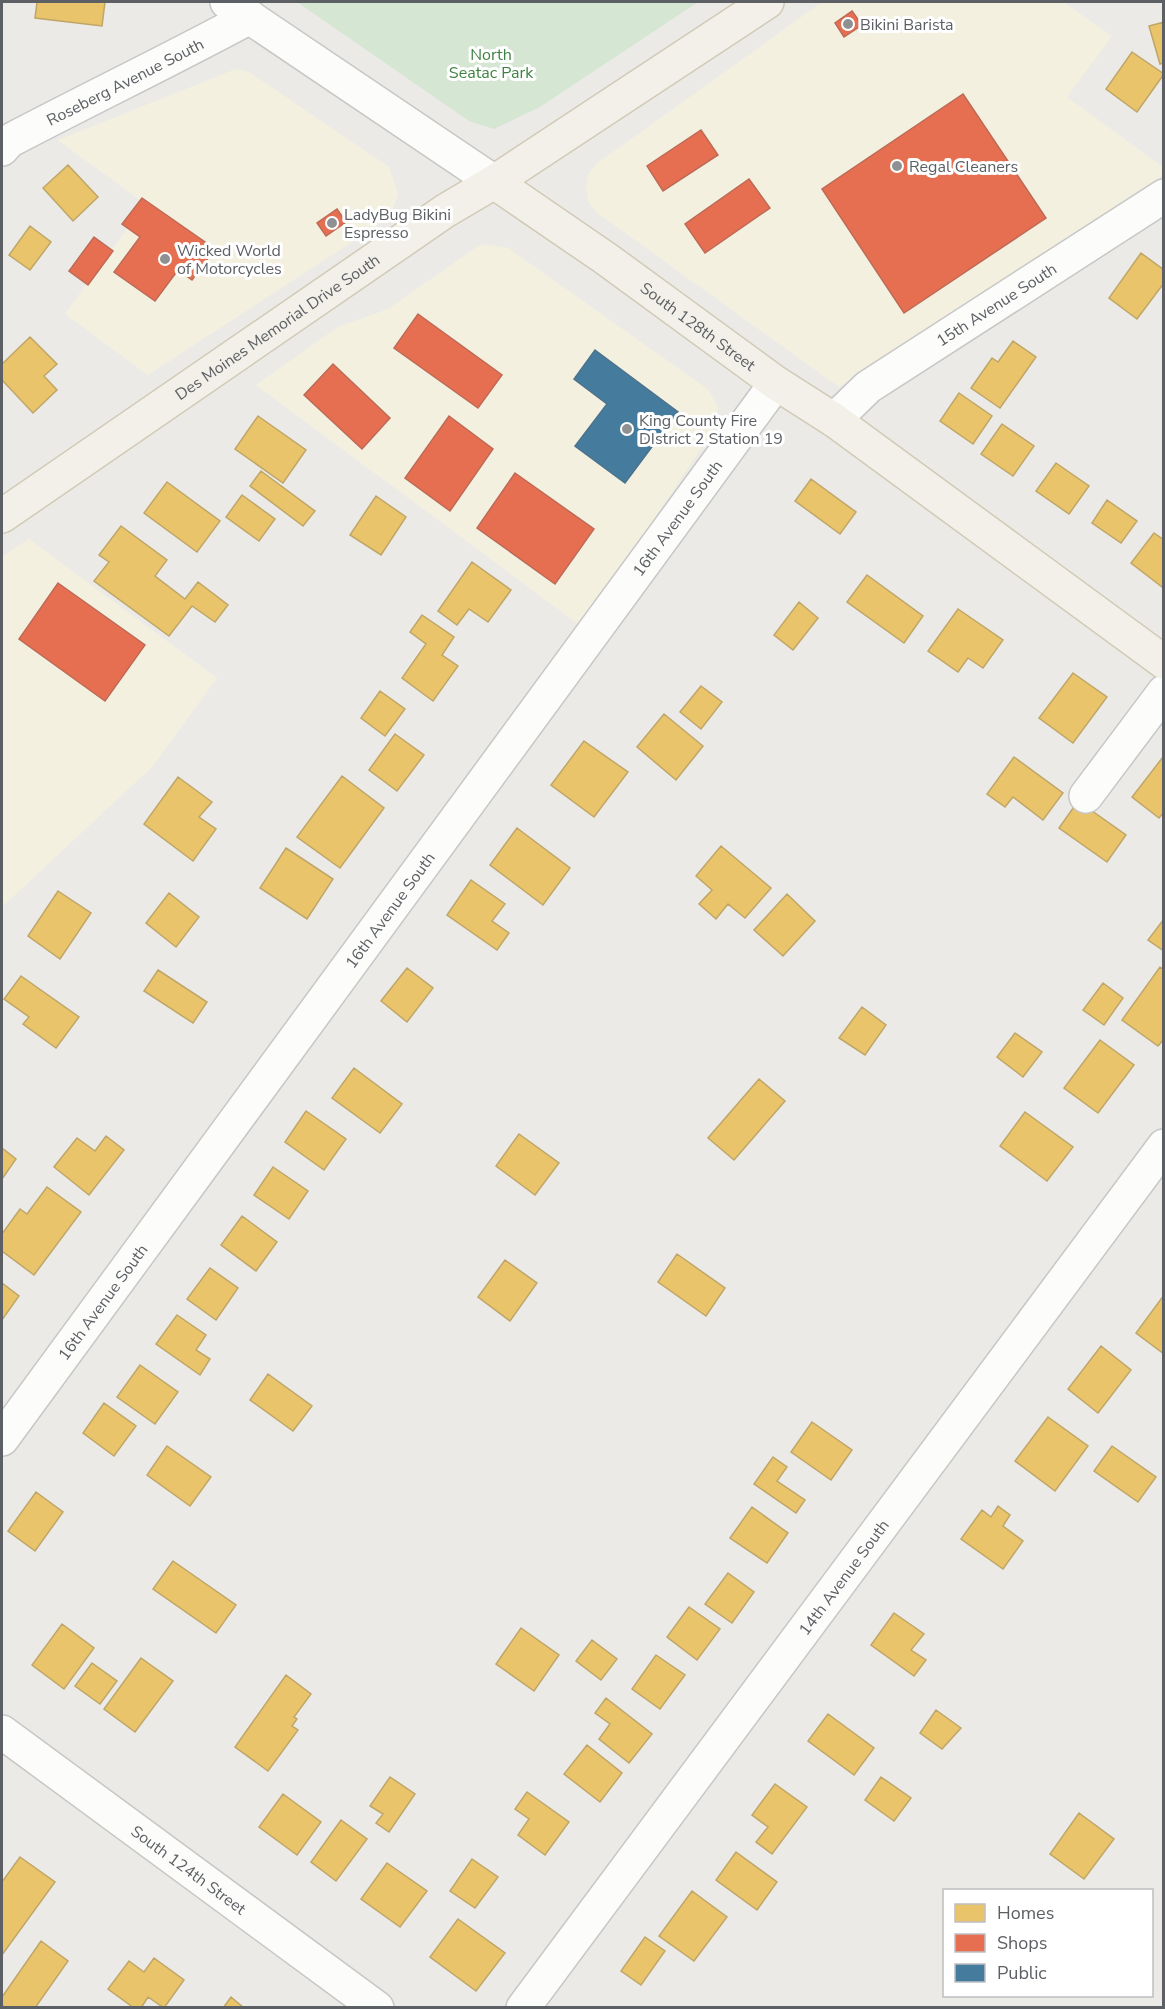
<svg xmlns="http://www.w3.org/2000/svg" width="1165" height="2009" font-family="'Nunito Sans',sans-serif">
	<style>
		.commercial { fill: #f4f0e0 }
		.green { fill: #d5e6d3 }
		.homes { fill: #e9c46a; stroke: #bfa668; stroke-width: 1.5 }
		.shops { fill: #e76f51; stroke: #bd6a56; stroke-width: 1.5 }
		.public { fill: #457b9d; stroke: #4c738c; stroke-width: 1.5 }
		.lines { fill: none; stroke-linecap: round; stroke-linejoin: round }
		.minor-casing { stroke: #c7c7c7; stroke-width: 36 }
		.major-casing { stroke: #d1cab6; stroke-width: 36 }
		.minor { stroke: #fcfcfb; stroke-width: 33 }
		.major { stroke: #f2f0e8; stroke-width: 33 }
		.poi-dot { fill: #8e9091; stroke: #fff; stroke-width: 2 }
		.labels { text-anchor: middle; stroke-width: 6; stroke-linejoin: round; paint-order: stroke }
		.poi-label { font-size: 16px; fill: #5c5f63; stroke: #fff; text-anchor: start }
		.park-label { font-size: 16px; fill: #3d8240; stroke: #fff }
		.street-label { font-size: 16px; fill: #5c5f63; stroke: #fff }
	</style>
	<rect width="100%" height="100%" fill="#ebeae6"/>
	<path class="commercial" d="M822,2h241l49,34 -45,61 97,71 -1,7 -324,212 -243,-175 -8,-11 -2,-14 2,-12 7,-10z
		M236,69l13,3 140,95 9,27 -7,20 -10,9 -233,152 -83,-61 80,-110 -87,-64z
		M489,245l19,3 201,142 9,18 -2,13 -8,17 -126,189 -326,-242 82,-58 50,-18 90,-63z
		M29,539l188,139 -64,88 -151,141v-350z"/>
	<path class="green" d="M297,2h401l-158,105 -46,22 -25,-8z"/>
	<path class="homes" d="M37,2h68l-3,24 -67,-8z
		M1164,22v41l-4,1 -11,-38z
		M1132,52l32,22 -27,38 -31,-23z
		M68,165l30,32 -25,24 -30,-33z
		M30,226l21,16 -21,28 -21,-15z
		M1141,253l23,17v13l-27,36 -28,-21z
		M30,337l27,27 -13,12 13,14 -24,23 -31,-33v-16z
		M1013,341l23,16 -36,51 -29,-20 21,-30 6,4z
		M959,393l33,23 -19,28 -33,-23z
		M258,416l48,34 -23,33 -48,-34z
		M1002,424l32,22 -21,30 -32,-22z
		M1056,463l33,23 -20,28 -33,-23z
		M261,471l54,40 -12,15 -53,-40z
		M811,479l45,33 -16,22 -45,-33z
		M167,482l53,39 -23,31 -53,-39z
		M242,495l33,24 -16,22 -33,-24z
		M376,496l30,21 -25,38 -31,-20z
		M1107,500l30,21 -16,22 -29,-20z
		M121,526l46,34 -12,16 30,23 13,-17 30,23 -13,17 -23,-16 -23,30 -75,-55 15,-19 -10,-7z
		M1154,533l10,7v44l-2,3 -31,-24z
		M472,562l39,28 -23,32 -19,-13 -12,16 -19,-14z
		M867,575l56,41 -19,27 -57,-41z
		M799,602l19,16 -25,32 -19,-15z
		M958,609l45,31 -20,28 -15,-10 -10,14 -30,-21z
		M422,615l32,22 -12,18 16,11 -25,35 -31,-23 24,-34 -16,-12z
		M1073,673l34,24 -34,46 -34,-25z
		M701,686l21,16 -21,27 -21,-17z
		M380,691l25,18 -20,27 -24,-18z
		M664,714l39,32 -27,34 -39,-33z
		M395,734l29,21 -27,36 -28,-21z
		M584,741l44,31 -34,45 -43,-32z
		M1014,757l49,36 -20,27 -30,-23 -8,10 -18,-13z
		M1163,757l1,55 -5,6 -27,-21z
		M342,776l42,32 -44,60 -43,-31z
		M178,777l34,25 -13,15 17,12 -23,32 -49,-37z
		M1078,801l48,34 -19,27 -48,-34z
		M517,828l53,40 -27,37 -53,-40z
		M721,846l50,42 -26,30 -17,-14 -12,15 -17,-15 13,-14 -16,-14z
		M286,848l47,31 -26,40 -47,-31z
		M471,880l34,24 -13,17 17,12 -12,17 -50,-35z
		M58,891l33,22 -31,46 -32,-23z
		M169,893l30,24 -23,30 -30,-24z
		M787,894l28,27 -32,35 -29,-26z
		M1164,919v32l-16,-11z
		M1160,967l4,3v69l-6,7 -36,-26z
		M407,968l26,20 -26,34 -26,-21z
		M158,970l49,32 -14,21 -49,-32z
		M21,976l58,41 -23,31 -33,-24 6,-7 -25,-18z
		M1103,983l20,15 -19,27 -21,-15z
		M862,1007l24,18 -21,30 -26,-17z
		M1015,1033l27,19 -19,25 -26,-20z
		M1100,1040l34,25 -36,48 -34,-25z
		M354,1068l48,36 -22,29 -48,-35z
		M759,1079l26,22 -51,59 -26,-22z
		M306,1111l40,28 -22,31 -39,-28z
		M1025,1112l48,35 -26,34 -47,-35z
		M519,1134l40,29 -24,32 -39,-29z
		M106,1136l18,14 -35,45 -35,-28 23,-29 18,13z
		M2,1148l14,11 -14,20z
		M273,1167l35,24 -19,28 -35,-24z
		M47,1187l34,25 -47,63 -32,-24v-17l18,-25 7,5z
		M242,1216l35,26 -21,29 -35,-26z
		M677,1254l48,34 -19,28 -48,-34z
		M505,1260l32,23 -27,38 -32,-24z
		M210,1268l28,20 -22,32 -29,-21z
		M2,1283l17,13 -17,24z
		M1164,1295v59l-28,-21z
		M177,1315l29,20 -10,15 14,9 -10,16 -44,-31z
		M1101,1346l30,24 -33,43 -30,-24z
		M140,1365l38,27 -23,32 -38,-27z
		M268,1374l44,32 -19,25 -43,-31z
		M104,1403l32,23 -22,30 -31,-23z
		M1048,1417l40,29 -33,45 -40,-30z
		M812,1422l40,28 -21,30 -40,-28z
		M167,1446l44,31 -21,29 -43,-31z
		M1112,1446l44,31 -18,25 -44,-31z
		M773,1457l14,10 -10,14 28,19 -9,13 -42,-29z
		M36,1492l27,20 -28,39 -27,-20z
		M998,1506l12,9 -7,11 20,15 -20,28 -42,-30 21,-29 9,7z
		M752,1507l36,26 -21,30 -37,-25z
		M173,1561l63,44 -20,28 -63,-44z
		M728,1573l26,19 -22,31 -27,-19z
		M689,1607l31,22 -23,31 -30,-23z
		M894,1613l30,21 -13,16 15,10 -12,16 -43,-31z
		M62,1624l32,24 -30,41 -32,-24z
		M521,1628l38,27 -25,36 -38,-27z
		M592,1640l25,19 -16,21 -25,-19z
		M656,1655l29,20 -25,34 -28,-20z
		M141,1658l32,23 -38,51 -31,-23z
		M92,1663l25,18 -17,23 -25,-18z
		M286,1675l25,19 -17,23 3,2 -5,7 6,4 -30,41 -33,-24z
		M606,1698l46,36 -23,29 -30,-24 11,-15 -15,-11z
		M936,1710l25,18 -19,21 -22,-16z
		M828,1714l46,34 -20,27 -46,-34z
		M587,1745l35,28 -22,29 -36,-28z
		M390,1777l25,17 -26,38 -13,-9 7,-9 -13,-8z
		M881,1777l30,21 -17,23 -29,-21z
		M775,1784l32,23 -35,47 -16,-12 12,-15 -16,-12z
		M527,1792l42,30 -24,33 -27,-20 11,-16 -14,-10z
		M283,1794l38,28 -24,33 -38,-28z
		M1079,1813l35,26 -30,40 -34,-25z
		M341,1820l26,19 -31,42 -25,-19z
		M736,1852l41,30 -20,28 -41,-30z
		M20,1857l35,25 -53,73v-73z
		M472,1859l26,18 -23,31 -25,-17z
		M387,1863l40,28 -27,36 -39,-28z
		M692,1891l35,26 -33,44 -35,-25z
		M458,1919l47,34 -29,38 -46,-34z
		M645,1937l20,14 -24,34 -20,-14z
		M41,1941l27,20 -33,47h-30l-3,-3v-8z
		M154,1958l30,22 -20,28 -16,-11 -7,11h-7l-26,-19 21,-28 15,11z
		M231,1997l13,11h-21z"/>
	<path class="shops" d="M852,11l10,14 -18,12 -9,-14z
		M963,94l83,124 -142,95 -82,-124z
		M701,130l17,25 -55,36 -16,-25z
		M749,179l21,29 -65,45 -20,-29z
		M142,198l73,51 -23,31 -14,-10 -23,31 -41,-29 26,-35 -18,-13z
		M337,209l9,13 -20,14 -9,-13z
		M94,237l19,14 -25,34 -19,-14z
		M418,314l84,61 -24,33 -84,-60z
		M333,364l57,54 -28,31 -58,-54z
		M449,416l44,33 -43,62 -45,-33z
		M515,473l79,56 -39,55 -78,-56z
		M58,583l87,62 -40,56 -86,-62z"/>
	<path class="public" d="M595,350l83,62 -53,71 -50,-37 32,-42 -33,-25z"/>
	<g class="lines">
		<g class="minor-casing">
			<g id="minor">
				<path d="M227,2l267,180"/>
				<path id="s1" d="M2,149l7,-8c80,-42 161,-81 241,-124"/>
				<path id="s2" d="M834,420l34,-33 296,-191"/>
				<path d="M1086,796l78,-104"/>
				<path id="s3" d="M2,1439l774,-1056"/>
				<path id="s4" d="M2,1732l375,276"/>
				<path id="s5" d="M523,2008l641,-862"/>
			</g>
		</g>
		<g class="major-casing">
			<g id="major">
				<path id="s6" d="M494,182l111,76 171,125 58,37 330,242"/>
				<path id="s7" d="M2,516l443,-305 49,-29 273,-180"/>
			</g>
		</g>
		<use href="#minor" class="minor"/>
		<use href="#major" class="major"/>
	</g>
	<g class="poi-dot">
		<circle cx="848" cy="24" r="6"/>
		<circle cx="897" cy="166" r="6"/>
		<circle cx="332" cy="223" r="6"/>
		<circle cx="165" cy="259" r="6"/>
		<circle cx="627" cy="429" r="6"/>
	</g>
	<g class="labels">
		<g class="poi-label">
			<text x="860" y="30">Bikini Barista</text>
			<text x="909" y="172">Regal Cleaners</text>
			<text x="344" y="220">LadyBug Bikini<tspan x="344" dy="18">Espresso</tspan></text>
			<text x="177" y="256">Wicked World<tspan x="177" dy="18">of Motorcycles</tspan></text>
			<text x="639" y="426">King County Fire<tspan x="639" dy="18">DIstrict 2 Station 19</tspan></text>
		</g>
		<g class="park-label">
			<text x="491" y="60">North<tspan x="491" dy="18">Seatac Park</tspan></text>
		</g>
		<g class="street-label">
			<text dy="6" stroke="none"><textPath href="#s1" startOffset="141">Roseberg Avenue South</textPath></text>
			<text dy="6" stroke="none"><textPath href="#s2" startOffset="200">15th Avenue South</textPath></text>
			<text dy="6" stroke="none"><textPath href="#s7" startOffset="334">Des Moines Memorial Drive South</textPath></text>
			<text dy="6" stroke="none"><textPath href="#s6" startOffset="250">South 128th Street</textPath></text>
			<text dy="6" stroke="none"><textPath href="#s3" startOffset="1142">16th Avenue South</textPath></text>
			<text dy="6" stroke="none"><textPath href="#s3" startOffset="656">16th Avenue South</textPath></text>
			<text dy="6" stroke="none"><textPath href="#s3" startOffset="170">16th Avenue South</textPath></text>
			<text dy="6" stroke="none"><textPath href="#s5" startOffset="537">14th Avenue South</textPath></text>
			<text dy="6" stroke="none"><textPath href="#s4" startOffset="232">South 124th Street</textPath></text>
		</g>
	</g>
	<rect width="1165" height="2009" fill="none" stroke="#5c5f63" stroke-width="6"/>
	<rect x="943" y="1889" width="210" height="108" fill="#ffffff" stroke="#bebfc1" stroke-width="1.5"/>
	<rect x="955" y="1904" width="30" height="18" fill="#e9c46a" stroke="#bebfc1" stroke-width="1.5"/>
	<text x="997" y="1919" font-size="18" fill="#5c5f63">Homes</text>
	<rect x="955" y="1934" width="30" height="18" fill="#e76f51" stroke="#bebfc1" stroke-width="1.5"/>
	<text x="997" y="1949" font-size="18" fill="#5c5f63">Shops</text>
	<rect x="955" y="1964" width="30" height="18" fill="#457b9d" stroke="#bebfc1" stroke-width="1.5"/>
	<text x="997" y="1979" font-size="18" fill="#5c5f63">Public</text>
</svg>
